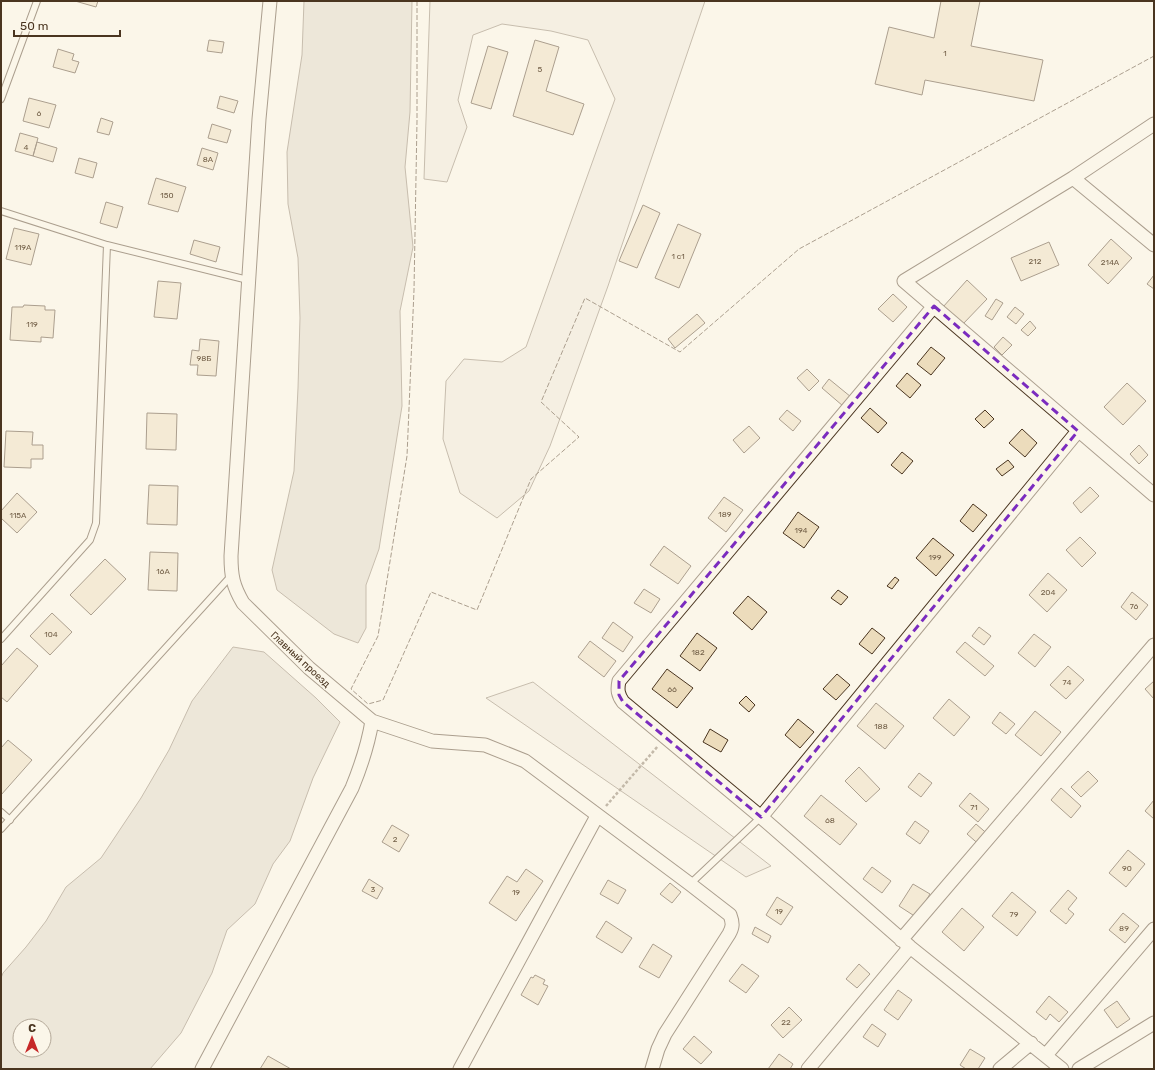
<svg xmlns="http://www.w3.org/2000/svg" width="1155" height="1070" font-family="Rubik,sans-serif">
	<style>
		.green { fill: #ede6d9; stroke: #887966 }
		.water { fill: #dcd4c6; stroke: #887966; fill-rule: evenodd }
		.building { fill: #ecdcbc; stroke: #4a3520 }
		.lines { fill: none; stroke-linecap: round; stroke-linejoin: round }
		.lane-casing { stroke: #4a3520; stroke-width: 8 }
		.street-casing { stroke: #4a3520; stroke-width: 15 }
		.path { stroke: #7f6f5c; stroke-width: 2.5; stroke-dasharray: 3 2; stroke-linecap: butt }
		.lane { stroke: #fbf6e9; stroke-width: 6 }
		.street { stroke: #fbf6e9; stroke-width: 13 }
		.fence { stroke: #4a3520; stroke-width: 1; stroke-dasharray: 5 2; stroke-linecap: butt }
		.marked { fill: none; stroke: #7b2cbf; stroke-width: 3; stroke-dasharray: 8 5; stroke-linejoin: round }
		.labels { text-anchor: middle; stroke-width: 3; stroke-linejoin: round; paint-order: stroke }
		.number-label { font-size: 8px; fill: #725f47 }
		.street-label { font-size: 10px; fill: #4a3520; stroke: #fbf6e9 }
	</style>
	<rect width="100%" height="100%" fill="#fbf6e9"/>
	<path class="green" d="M430,1h275l-97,285 -58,160 -21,45 -32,27 -37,-25 -17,-54 3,-58 18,-22 38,3 24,-15 89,-248 -27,-59 -37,-9 -49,-7 -29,11 -15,65 9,27 -20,55 -23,-3z
		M533,682l238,184 -25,11 -260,-179z"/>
	<path class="water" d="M304,1h108l-2,111 -5,55 8,80 -13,64 2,95 -23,143 -13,36v43l-8,15 -24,-9 -57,-44 -5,-20 22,-99 4,-83 2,-70 -2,-60 -10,-54 -1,-52 15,-97z
		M233,647l31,5 52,46 24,24 -27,56 -23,63 -17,23 -18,40 -28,26 -15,43 -31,60 -31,36h-149v-91l2,-5 23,-26 20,-26 20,-34 35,-29 40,-60 28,-48 23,-49zM20,1026h24v24h-24z"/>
	<path class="building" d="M75,1h23l-2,6z
		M941,1h39l-9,45 72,14 -9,41 -109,-21 -3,15 -47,-11 14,-57 45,11z
		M209,40l15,2 -2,11 -15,-2z
		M535,40l24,7 -13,44 38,13 -11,31 -60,-19z
		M488,46l20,6 -17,57 -20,-6z
		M58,49l16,5 -2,6 7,2 -4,11 -22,-6z
		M220,96l18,5 -4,12 -17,-5z
		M29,98l27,7 -7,23 -26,-7z
		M101,118l12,4 -4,13 -12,-3z
		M212,124l19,6 -4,13 -19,-5z
		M20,133l18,5 -5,18 -18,-5z
		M37,142l20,6 -4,14 -20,-6z
		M202,148l16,5 -5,17 -16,-5z
		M79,158l18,5 -4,15 -18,-5z
		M156,178l30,9 -8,25 -30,-8z
		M106,202l17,5 -6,21 -17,-5z
		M643,205l17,8 -23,55 -18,-7z
		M678,224l23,10 -22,54 -24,-10z
		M14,228l25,6 -8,31 -25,-6z
		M1111,239l21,19 -24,26 -20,-19z
		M194,240l26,7 -4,15 -26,-8z
		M1049,242l10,23 -38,16 -10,-23z
		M1154,275v14l-7,-5z
		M967,280l20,19 -25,26 -19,-18z
		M158,281l23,2 -4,36 -23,-2z
		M893,294l14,13 -14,15 -15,-13z
		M996,299l7,4 -11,17 -7,-4z
		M24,305l21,1v4h10l-2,28 -12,-1v5l-31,-2 2,-33h11z
		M1015,307l9,7 -8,10 -9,-7z
		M697,314l8,9 -30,25 -7,-9z
		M1030,321l6,7 -8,8 -7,-6z
		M1003,337l9,8 -10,10 -8,-8z
		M200,339l19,2 -3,35 -19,-1 1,-10h-8l2,-15 7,1z
		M931,347l14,11 -14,17 -14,-11z
		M807,369l12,12 -10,10 -12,-13z
		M907,373l14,12 -11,13 -14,-12z
		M829,379l22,18 -8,9 -21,-18z
		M1127,383l19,18 -23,24 -19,-18z
		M870,408l17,15 -9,10 -17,-15z
		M787,410l14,11 -8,10 -14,-12z
		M985,410l9,9 -10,9 -9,-9z
		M147,413l30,1 -1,36 -30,-1z
		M749,426l11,12 -16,15 -11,-13z
		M1022,429l15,14 -12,14 -16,-14z
		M6,431l27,1 -1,13h11v14h-12v9l-27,-1z
		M1139,445l9,10 -9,9 -9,-10z
		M902,452l11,9 -11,13 -11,-9z
		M1008,460l6,7 -12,9 -6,-7z
		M149,485l29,1 -1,39 -30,-1z
		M1090,487l9,9 -18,17 -8,-10z
		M17,493l20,19 -20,21 -16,-15v-7z
		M724,497l19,13 -17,22 -18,-14z
		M973,504l14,11 -14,17 -13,-11z
		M798,512l21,15 -15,21 -21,-15z
		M1080,537l16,16 -14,14 -16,-17z
		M933,538l21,17 -18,21 -20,-18z
		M664,546l27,20 -13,18 -28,-19z
		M150,552l28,1 -1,38 -29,-1z
		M105,559l21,20 -35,36 -21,-20z
		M1048,573l19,17 -20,22 -18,-17z
		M895,577l4,3 -7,9 -5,-3z
		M644,589l16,10 -9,14 -17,-10z
		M838,590l10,7 -7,8 -10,-7z
		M1132,592l16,13 -12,15 -15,-13z
		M748,596l19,16 -15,18 -19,-17z
		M52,613l20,19 -22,23 -20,-19z
		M613,622l20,15 -10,15 -21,-14z
		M979,627l12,9 -7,9 -12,-9z
		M872,628l13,10 -13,16 -13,-10z
		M697,633l20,15 -17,23 -20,-15z
		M1034,634l17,13 -16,20 -17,-14z
		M590,641l26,20 -12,16 -26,-20z
		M965,642l29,24 -9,10 -29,-24z
		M17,648l21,18 -31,36 -6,-5v-31z
		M1068,666l16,14 -18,19 -16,-14z
		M667,669l26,19 -16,20 -25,-19z
		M837,674l13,11 -14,15 -13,-11z
		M1154,681v18l-9,-10z
		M746,696l9,9 -6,7 -10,-9z
		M949,699l21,18 -16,19 -21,-18z
		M876,703l28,23 -19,23 -28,-23z
		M1035,711l26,21 -20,24 -26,-21z
		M1000,712l15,12 -9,10 -14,-11z
		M798,719l16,13 -14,16 -15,-13z
		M710,729l18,11 -7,12 -18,-10z
		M8,740l24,20 -31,35v-47z
		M859,767l21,22 -14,13 -21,-21z
		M1088,771l10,10 -17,16 -10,-10z
		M919,773l13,10 -11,14 -13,-10z
		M1061,788l20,18 -10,12 -20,-18z
		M970,793l19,16 -11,13 -19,-16z
		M821,795l36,29 -17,21 -36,-29z
		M1154,800v19l-9,-8z
		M915,821l14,10 -9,13 -14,-10z
		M976,824l15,13 -9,10 -15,-13z
		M392,825l17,10 -10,17 -17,-10z
		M1128,850l17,14 -19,23 -17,-14z
		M872,867l19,14 -9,12 -19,-14z
		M526,869l17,12 -27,40 -27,-18 18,-27 10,6z
		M369,879l14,9 -6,11 -15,-8z
		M608,880l18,10 -8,14 -18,-10z
		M670,883l11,9 -9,11 -12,-9z
		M913,884l17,10 -14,23 -17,-11z
		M1068,890l9,8 -9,11 6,5 -8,10 -16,-13z
		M1012,892l24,20 -19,24 -25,-20z
		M777,897l16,10 -12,18 -15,-10z
		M962,908l22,19 -20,24 -22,-19z
		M1123,913l16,13 -14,17 -16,-13z
		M606,921l26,17 -10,15 -26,-16z
		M755,927l16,9 -3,7 -16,-9z
		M653,944l19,12 -13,22 -20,-11z
		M742,964l17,12 -13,17 -17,-12z
		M859,964l11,10 -13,14 -11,-9z
		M535,975l10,5 -2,4 5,2 -10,19 -17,-10 10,-18 2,1z
		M898,990l14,10 -14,20 -14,-10z
		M1049,996l19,16 -9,10 -9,-8 -4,6 -10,-8z
		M1117,1001l13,18 -13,9 -13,-18z
		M789,1007l13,13 -19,18 -12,-13z
		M872,1024l14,10 -8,13 -15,-10z
		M694,1036l18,16 -11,12 -18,-15z
		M970,1049l15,9 -7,11h-12l-6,-4z
		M779,1054l14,10 -3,5h-22z
		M268,1056l23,13h-31z"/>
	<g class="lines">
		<g class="lane-casing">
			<path id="lane" d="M1,99l36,-98
				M1,211l106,34 141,35
				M1,639l89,-99 6,-17 11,-278
				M1,812l9,8
				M1,829l230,-253
				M690,884l71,-67"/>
		</g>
		<g class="street-casing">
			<path id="street" d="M270,1l-11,118 -28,437c0,20 2,30 12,47l66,65 63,53 60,20 53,4 40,16 165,123 40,31c3,8 3,12 -1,19l-64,100 -7,15 -6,20
				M1154,124l-81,54 -169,103 250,214
				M1073,178l81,67
				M934,306l-315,375c-2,9 -1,14 4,21l138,115 149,130 152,122
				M761,817l317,-386
				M901,940l253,-295
				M1046,1055l108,-126
				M202,1069l150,-281c9,-22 16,-43 20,-67
				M460,1069l137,-253
				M808,1069l102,-122
				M1000,1069l31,-26
				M1079,1069l75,-46"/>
		</g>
		<path class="path" d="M606,806l52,-60"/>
		<use href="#lane" class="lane"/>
		<use href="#street" class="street"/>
		<path class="fence" d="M417,1v120l-3,169 -7,166 -29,180 -27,53 17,15 15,-4 48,-108 46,18 54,-131 48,-42 -38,-35 44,-104 95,54 119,-103 355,-193"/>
	</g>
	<path d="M0 0H1155V1070H0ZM934,306l144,125 -317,386 -138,-115 -4,-7v-14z" fill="#fbf6e9" fill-opacity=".55" fill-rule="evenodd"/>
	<path class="marked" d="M934,306l144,125 -317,386 -138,-115 -4,-7v-14z"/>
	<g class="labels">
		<g class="number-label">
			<text x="945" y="56">1</text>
			<text x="540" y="72">5</text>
			<text x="39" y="116">6</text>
			<text x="26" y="150">4</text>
			<text x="208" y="162">8А</text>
			<text x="167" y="198">150</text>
			<text x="23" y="250">119А</text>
			<text x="678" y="259">1 с1</text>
			<text x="1035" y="264">212</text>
			<text x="1110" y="265">214А</text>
			<text x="32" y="327">119</text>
			<text x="204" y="361">98Б</text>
			<text x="725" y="517">189</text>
			<text x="18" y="518">115А</text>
			<text x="801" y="533">194</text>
			<text x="935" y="560">199</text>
			<text x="163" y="574">16А</text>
			<text x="1048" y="595">204</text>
			<text x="1134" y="609">76</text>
			<text x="51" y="637">104</text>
			<text x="698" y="655">182</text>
			<text x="1067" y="685">74</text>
			<text x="672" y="692">66</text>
			<text x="881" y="729">188</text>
			<text x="974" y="810">71</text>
			<text x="830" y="823">68</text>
			<text x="395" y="842">2</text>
			<text x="1127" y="871">90</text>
			<text x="373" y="892">3</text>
			<text x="516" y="895">19</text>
			<text x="779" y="914">19</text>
			<text x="1014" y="917">79</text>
			<text x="1124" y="931">89</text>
			<text x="786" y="1025">22</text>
		</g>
		<g class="street-label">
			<text transform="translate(301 659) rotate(43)" y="4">Главный проезд</text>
		</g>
	</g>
	<rect width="1155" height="1070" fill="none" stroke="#4a3520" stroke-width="4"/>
	<g transform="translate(32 1038)"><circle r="19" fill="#fbf6e9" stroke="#b4a999"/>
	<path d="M0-3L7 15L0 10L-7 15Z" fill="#c62828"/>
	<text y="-6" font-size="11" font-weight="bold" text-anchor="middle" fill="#4a3520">С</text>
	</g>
	<path d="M14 30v6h106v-6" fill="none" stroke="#4a3520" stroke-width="2"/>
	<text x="20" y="30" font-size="12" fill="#4a3520" stroke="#fbf6e9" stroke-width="3" paint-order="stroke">50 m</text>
</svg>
